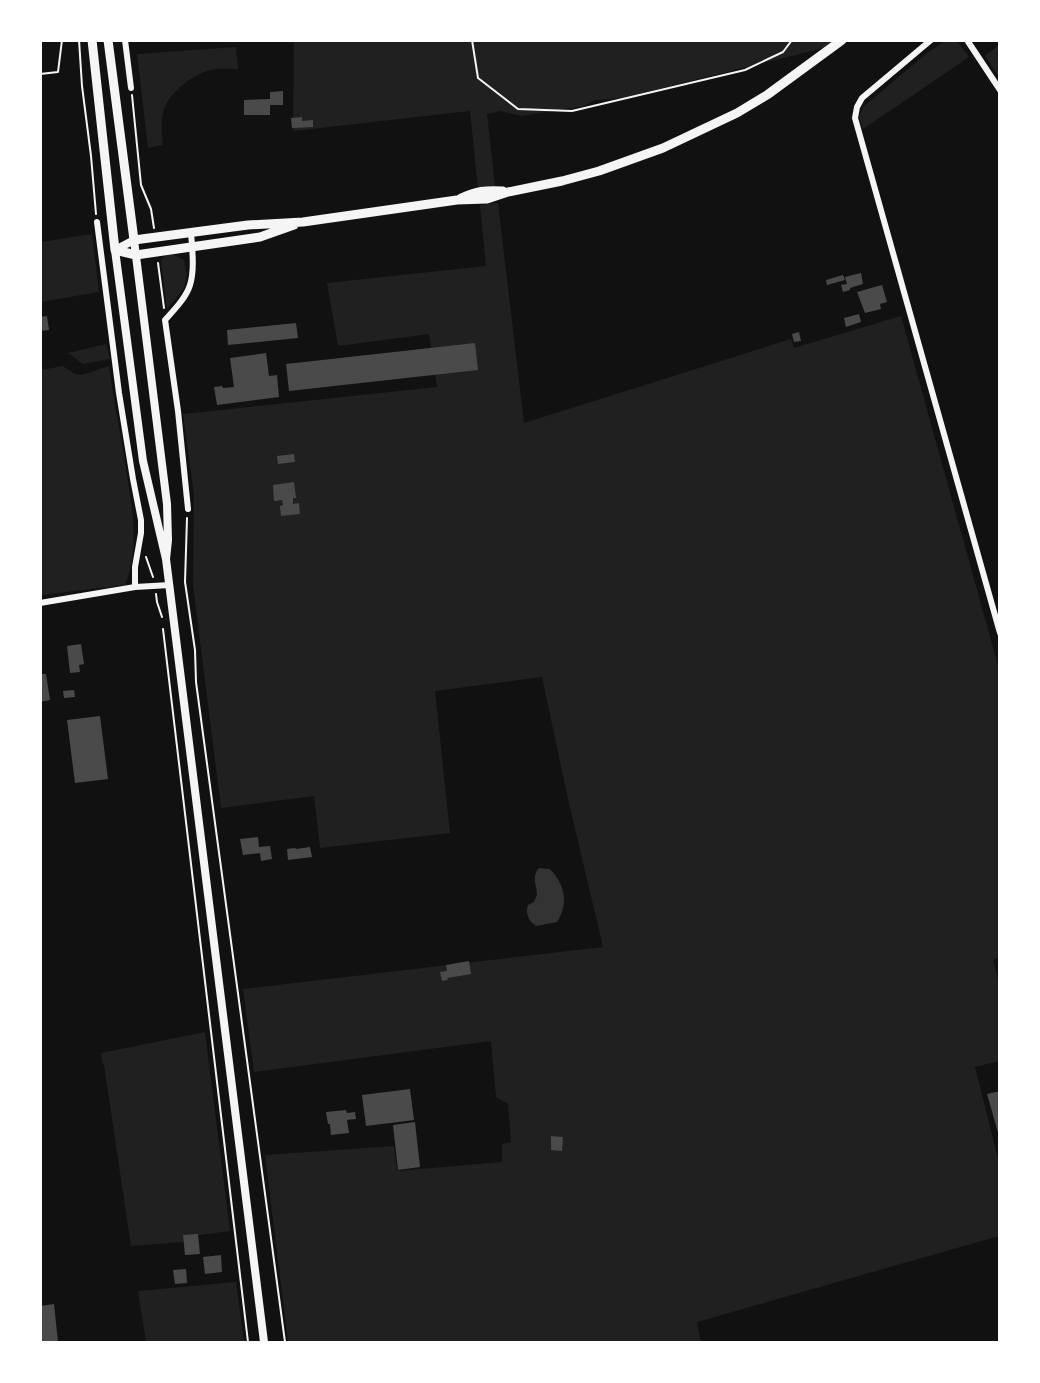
<svg xmlns="http://www.w3.org/2000/svg" width="1040" height="1383" font-family="'Asap Condensed',sans-serif">
	<style>
		.green { fill: #202020 }
		.water { fill: #333 }
		.building { fill: #4a4a4a }
		.lines { fill: none; stroke-linecap: round; stroke-linejoin: round }
		.path { stroke: #f5f5f5; stroke-width: 2 }
		.minor { stroke: #f5f5f5; stroke-width: 6 }
		.tertiary { stroke: #f5f5f5; stroke-width: 8 }
		.secondary { stroke: #f5f5f5; stroke-width: 9 }
	</style>
	<rect width="100%" height="100%" fill="#111"/>
	<path class="green" d="M294,41h538l-8,7 -202,50 -27,2 -11,6 -62,10 -21,-5 -14,3 8,72 -17,3 -8,-78 -177,20z
		M945,41h12l12,16 -106,72 -4,-12 4,-10 64,-54z
		M999,45v32l-14,-21z
		M236,47l2,22c-9,0 -19,-1 -28,1 -8,2 -18,8 -25,13 -24,19 -25,33 -22,62l-15,3 -11,-94z
		M498,203l26,220 267,-84 3,9 107,-32 98,353 1,288 -7,3 6,23v78l-24,6 24,96v73l-302,86 4,20h-413l-23,-187 129,-9 3,25 105,-9v-18l9,-2 -3,-38 -12,-7 -5,-56 -237,31 -11,-83 360,-42 -35,-148 -26,-122 -107,14 15,142 -130,15 -6,-52 -93,12 -28,-223 1,-90 -11,-81 254,-27 -8,-53 -91,12 -11,-63 159,-17 -6,-61z
		M92,234l7,58 -58,10v-60z
		M172,254l12,6 3,15 -3,13 -17,22 -6,-50 5,-5z
		M106,344l4,15 -27,5 -15,-11z
		M63,366l12,8 7,1 27,-9c4,32 11,64 16,96 6,40 16,85 0,123l-84,10v-225z
		M205,1032l25,199 -45,6 -2,5 -52,4 -27,-181 -2,-3 -1,-9z
		M236,1282l8,60h-98l-8,-51z"/>
	<path class="water" d="M539,868l11,1c15,16 19,34 7,53l-21,4c-7,-5 -11,-12 -8,-21l6,-3 3,-7c0,-10 -6,-18 2,-27z"/>
	<path class="building" d="M283,91v14h-13v10h-26v-15l26,-1v-7z
		M302,117v4l11,-1v7l-21,1 -1,-10z
		M861,273l2,11 -13,4v2l-7,2 -2,-7 6,-1 -2,-7z
		M843,275l2,5 -18,5 -1,-5z
		M882,285l5,17 -7,2 1,5 -16,4 -8,-21z
		M859,314l2,8 -15,5 -2,-9z
		M47,316l2,14 -9,1v-14z
		M296,323l2,15 -70,7 -1,-15z
		M799,332l2,9 -7,1 -2,-8z
		M475,343l3,27 -189,21 -3,-27z
		M266,353l3,23 8,-1 2,22 -62,8 -3,-18 8,-1 1,2 11,-1 -4,-29z
		M294,454l1,8 -17,2 -1,-8z
		M294,482l2,16h-3v6l6,-1 1,11 -19,2 -1,-10 3,-1 -1,-5 -8,1 -1,-16z
		M81,644l3,20 -5,1 1,7 -10,1 -3,-27z
		M40,674h6l4,26 -10,2z
		M74,690l1,7 -11,1 -1,-7z
		M100,716l8,63 -33,4 -8,-63z
		M258,837l1,10 11,-1 2,13 -11,2 -1,-8 -17,2 -3,-16z
		M310,847l2,10 -24,3 -1,-11 8,-1 1,1z
		M469,961l2,13 -24,4 1,2 -6,1 -2,-9 7,-1 -1,-6z
		M410,1089l4,31 -48,6 -4,-31z
		M1000,1091v45h-1l-12,-42z
		M346,1110l1,3 8,-1 1,7 -9,1 2,13 -18,2 -1,-11h-2l-2,-12z
		M415,1122l5,45 -22,3 -5,-45z
		M551,1136l12,1 -1,14 -11,-1z
		M198,1234l2,20 -15,1 -2,-20z
		M221,1255l1,17 -17,2 -2,-17z
		M186,1269l1,14 -12,1 -2,-14z
		M54,1304l4,38h-17l-1,-36z"/>
	<g class="lines">
		<path class="path" d="M79,40l3,46 9,70 5,58
			M472,40l6,38 40,31 54,2 173,-41 38,-18 9,-12
			M40,74l18,-2 4,-32
			M132,95l9,90 10,24 3,19
			M158,263l6,45
			M187,518l-2,64 10,68 1,32 89,660
			M146,557l7,20
			M156,594l1,8 5,15
			M163,629l85,713"/>
		<path class="minor" d="M125,40l6,48
			M931,40l-69,58 -5,9 -2,11 145,515
			M967,40l33,50
			M97,222l22,171 14,86 8,41v13l-6,34v20
			M188,509l-10,-98 -13,-91c9,-10 21,-22 25,-35 5,-16 2,-37 1,-53
			M40,603l95,-16 35,-2"/>
		<path class="tertiary" d="M166,559l2,-19 -1,-36 -33,-264 -19,10 28,211 23,98 98,783"/>
		<path class="secondary" d="M92,40l23,210 21,5 124,-18 34,-12
			M108,40l26,200 114,-15 55,-3 154,-22 30,-1 21,-7 54,-11 37,-10 64,-23 74,-35 30,-18 75,-55
			M461,198c16,-7 24,-8 42,-7"/>
	</g>
	<rect width="1040" height="1383" fill="none" stroke="#ffffff" stroke-width="84"/>
</svg>
